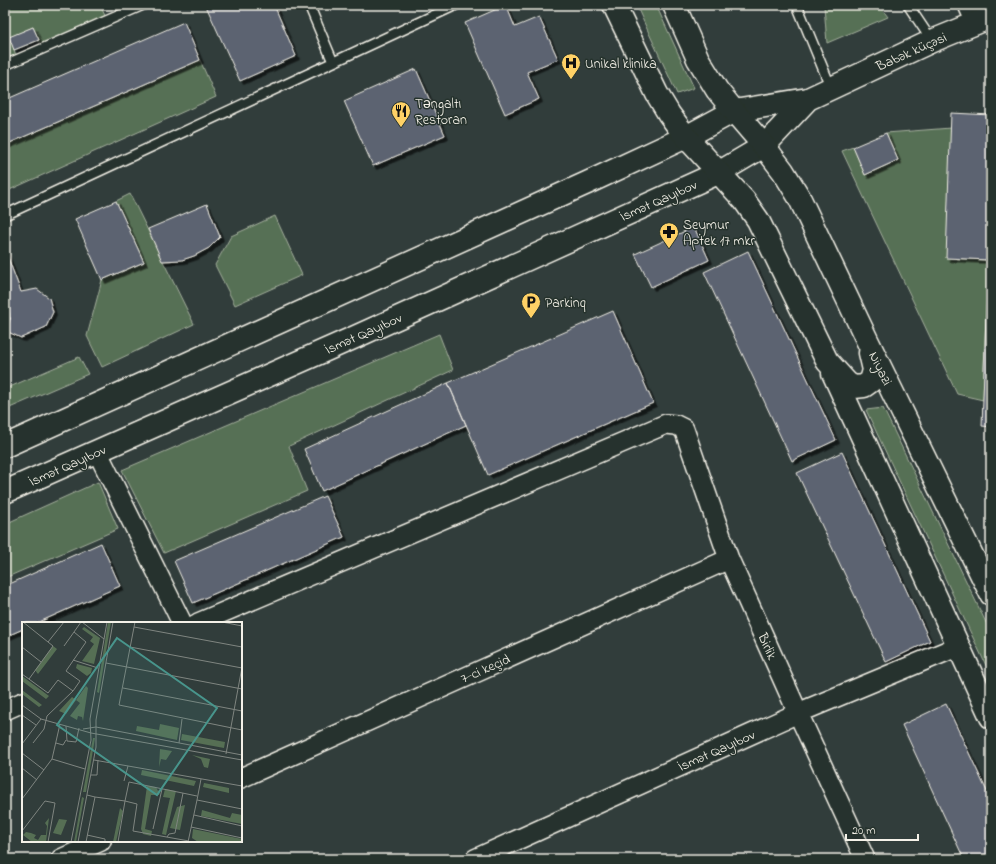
<svg xmlns="http://www.w3.org/2000/svg" width="996" height="864" font-family="'Indie Flower',sans-serif">
	<style>
		.green { fill: #566f54; stroke: #a5b09e }
		.building { fill: #5c6371; stroke: #f4f1e8; filter: url(#shadow) }
		.lines { fill: none; stroke-linecap: round; stroke-linejoin: round }
		.service-casing { stroke: #f4f1e8; stroke-width: 12 }
		.minor-casing { stroke: #f4f1e8; stroke-width: 22 }
		.tertiary-casing { stroke: #f4f1e8; stroke-width: 25 }
		.secondary-casing { stroke: #f4f1e8; stroke-width: 25 }
		.service { stroke: #26332d; stroke-width: 9 }
		.minor { stroke: #26332d; stroke-width: 19 }
		.tertiary { stroke: #26332d; stroke-width: 22 }
		.secondary { stroke: #26332d; stroke-width: 22 }
		.labels { text-anchor: middle; stroke-width: 3; stroke-linejoin: round; paint-order: stroke }
		.street-label { font-size: 14px; fill: #f4f1e8; stroke: #26332d }
		.poi-label { font-size: 14px; fill: #f4f1e8; stroke: #26332d; text-anchor: start }
		.inset-road { fill: none; stroke: #7f8580; stroke-width: 1 }
		.view { fill: #48958c; fill-opacity: 0.15; stroke: #48958c; stroke-width: 2 }
		.inset-edge { fill: none; stroke: #f4f1e8; stroke-width: 2 }
	</style>
	<defs>
		<filter id="shadow"><feDropShadow dx="3.5" dy="3.5" stdDeviation="0" flood-color="#0009"/></filter>
	</defs>
	<rect width="100%" height="100%" fill="#313d3b"/>
	<filter id="ink" filterUnits="userSpaceOnUse"><feTurbulence type="fractalNoise" baseFrequency=".025" numOctaves="2"/><feDisplacementMap in="SourceGraphic" scale="8" xChannelSelector="R" yChannelSelector="G"/><feConvolveMatrix kernelMatrix="1 2 1 2 8 2 1 2 1" color-interpolation-filters="sRGB"/></filter>
	<g filter="url(#ink)">
		<path class="green" d="M5,5h95l7,15 -65,29 -9,-22 -23,10 7,22 -12,5z
			M636,5h20l38,83 -17,6z
			M826,5h53l9,12 -61,26 -3,-37z
			M200,60l16,37 -211,95v-47z
			M991,113v147h-3l-5,140 -26,-6 -115,-243 11,-4 12,28 33,-15 -12,-27 65,-5 37,132 -1,-146z
			M130,194l64,130 -92,43 -15,-31 15,-56 42,-18 -28,-61z
			M275,216l27,59 -67,30 -20,-40 16,-29z
			M439,334l14,36 -164,76 18,45 -143,62 -42,-83z
			M79,357l9,17 -83,36v-21z
			M883,408l108,225v43l-125,-266z
			M98,482l20,47 -113,49v-54z"/>
		<path class="building" d="M208,5h66l22,51 -56,25 -34,-75z
			M506,5l9,22 24,-10 19,42 -31,13 12,27 -34,15 -40,-91z
			M184,22l16,38 -195,85v-45z
			M33,27l6,13 -25,10 -5,-13z
			M416,69l29,66 -72,31 -29,-65z
			M951,113l40,2v45l-3,100 -42,-2z
			M886,133l12,27 -33,15 -12,-28z
			M116,201l28,61 -42,18 -27,-61z
			M207,204l13,33 -11,11 -15,8 -12,4 -20,1 -14,-32z
			M694,227l15,33 -58,27 -16,-33z
			M5,250l16,42 16,-3 12,9 4,14 -7,15 -25,11 -15,-7 4,-12 -5,-26z
			M748,251l88,189 -44,21 -88,-189z
			M988,260h3v167l-9,-1z
			M5,293l5,26 -5,14z
			M613,311l40,92 -165,72 -40,-92z
			M448,383l18,42 -144,66 -18,-42z
			M842,452l88,189 -44,21 -89,-189z
			M325,496l19,41 -151,66 -19,-42z
			M101,543l19,43 -83,37h-14v6l-18,8v-51z
			M946,704l45,96v59h-27l-62,-134z"/>
		<g class="lines">
			<g class="service-casing">
				<path id="service" d="M309,5l24,57
					M797,5l34,83
					M908,5l24,36
					M5,65l138,-60
					M5,215l451,-210"/>
			</g>
			<g class="minor-casing">
				<path id="minor" d="M968,5l8,18
					M97,451l85,172
					M198,623l468,-199 10,1 8,4 45,130 69,154 67,146
					M5,710l18,-8
					M241,778l488,-219
					M61,859l40,-18
					M475,859l323,-146 161,-67"/>
			</g>
			<g class="tertiary-casing">
				<path id="tertiary" d="M5,446l582,-263 99,-46 48,-26 74,-12 124,-58 59,-24
					M5,492l348,-154 367,-166 44,-26 44,-47"/>
			</g>
			<g class="secondary-casing">
				<path id="secondary" d="M614,5l43,89 12,20 17,23 58,63 14,20 69,141 20,22 7,4 10,-1 7,-5 3,-11 -4,-17
					M674,5l24,54 19,31 17,21 30,35 19,25 16,26 69,145 123,252
					M833,373l158,344"/>
			</g>
			<use href="#service" class="service"/>
			<use href="#minor" class="minor"/>
			<use href="#tertiary" class="tertiary"/>
			<use href="#secondary" class="secondary"/>
		</g>
	</g>
	<defs>
		<g id="hospital-pin" transform="scale(1)"><path d="M0 17L-7.5 6A9.5 9.5 0 1 1 7.5 6Z" fill="#ffd166" stroke="#26332d"/><path d="M-5-5h3v3.5h4V-5h3V5h-3V1.5h-4V5h-3Z" fill="#111"/></g>
		<g id="restaurant-pin" transform="scale(1)"><path d="M0 17L-7.5 6A9.5 9.5 0 1 1 7.5 6Z" fill="#ffd166" stroke="#26332d"/><path d="M-5-6h1v4h1v-4h1v4h1v-4h1v5L-1.5 .5V6h-2V.5L-5-1ZM5-6V6H3V1.5H1.5Q1.5-4 5-6Z" fill="#111"/></g>
		<g id="pharmacy-pin" transform="scale(1)"><path d="M0 17L-7.5 6A9.5 9.5 0 1 1 7.5 6Z" fill="#ffd166" stroke="#26332d"/><path d="M-2-6h4v4h4v4h-4v4h-4v-4h-4v-4h4Z" fill="#111"/></g>
		<g id="parking-pin" transform="scale(1)"><path d="M0 17L-7.5 6A9.5 9.5 0 1 1 7.5 6Z" fill="#ffd166" stroke="#26332d"/><path d="M-3.5-5.5H1a3.5 3.5 0 0 1 0 7H-1V5.5H-3.5ZM-1-3.4V-.6H.8a1.4 1.4 0 0 0 0-2.8Z" fill="#111"/></g>
	</defs>
	<g fill-rule="evenodd">
		<use href="#hospital-pin" x="571" y="63"/>
		<use href="#restaurant-pin" x="401" y="111"/>
		<use href="#pharmacy-pin" x="669" y="232"/>
		<use href="#parking-pin" x="531" y="302"/>
	</g>
	<g class="labels">
		<g class="street-label">
			<text transform="translate(911 51) rotate(-24)" y="5">Babək küçəsi</text>
			<text transform="translate(658 200) rotate(-24)" y="5">İsmət Qayıbov</text>
			<text transform="translate(363 333) rotate(-24)" y="5">İsmət Qayıbov</text>
			<text transform="translate(881 368) rotate(64)" y="5">Niyazi</text>
			<text transform="translate(67 465) rotate(-24)" y="5">İsmət Qayıbov</text>
			<text transform="translate(768 646) rotate(66)" y="5">Birlik</text>
			<text transform="translate(485 668) rotate(-24)" y="5">7-ci keçid</text>
			<text transform="translate(716 750) rotate(-24)" y="5">İsmət Qayıbov</text>
		</g>
		<g class="poi-label">
			<text x="585" y="68">Unikal klinika</text>
			<text x="415" y="108">Tәngaltı<tspan x="415" dy="16">Restoran</tspan></text>
			<text x="683" y="229">Seymur<tspan x="683" dy="16">Aptek 17 mkr</tspan></text>
			<text x="545" y="307">Parkinq</text>
		</g>
	</g>
	<g transform="translate(22 622)">
		<rect width="220" height="220" fill="#313d3b"/>
		<path d="M86,0h3l-12,71 -2,-1zM62,5l16,11 -6,26 -12,-3 12,-17 -4,-3 3,-4 -11,-8zM31,24l4,3 -19,25 -3,-4zM55,42l15,4 -1,5 -4,3 -11,-8zM0,54l27,20 -3,3 -24,-18zM64,64l2,2 -5,33 -1,-4 -4,-1 -1,4 -7,-4 10,-13 -4,-3 -10,14 -7,-3 13,-14 4,3zM0,68l20,15 -3,2 -17,-13zM138,102l19,4 -2,12 -41,-9 1,-5 22,4zM160,112l43,8 -1,6 -43,-8zM71,116h2l-9,54h-3zM138,127l12,2 -6,9 -5,-1 -2,8zM170,133l18,4 -2,9 -4,-1 -3,-8zM120,148l54,11 -2,5 -53,-11zM182,161l25,5v5l-26,-6zM125,164l9,1 2,4 3,-3 -2,7h-8l-6,34 7,2 -1,5 -8,-2 -2,-5zM143,167l11,2 -10,44 -4,-1 8,-36 -7,-1zM60,175l2,1 -8,44h-2zM163,183l-5,25 -10,-2 7,-21zM98,186l3,3 -7,31h-3zM180,188l28,8 2,-5 10,2v9l-41,-8zM27,196l-3,24h-14l-9,-7 3,-3 5,1 5,2 -2,3 4,2 3,-5h5l1,-9 -2,-3zM37,197l8,1 -6,15 -8,-2zM171,207l49,10v3h-44l-6,-4z" fill="#566f54"/>
		<path class="inset-road" d="M1,0l30,24 -24,33M60,0l22,17M113,0l-16,83 123,25M200,0l20,4M112,5l108,20M26,20l16,-20M42,24l10,-14M0,25l19,15M108,25l112,21M51,38l25,8M84,41l136,26M0,52l26,19 10,-13 15,11 7,-10 -14,-10 20,-29 -12,-10 7,-10M101,66l119,23M0,83l19,14 50,14 151,27M0,93l14,10M44,104l1,15 9,1 3,-14M61,107l13,-2 146,28M11,121l11,-14 3,-13 26,-25M34,121l7,2 3,-5M157,121l3,-24M0,122l19,-25M0,131l22,17M204,132l16,-87M30,137l33,10M72,138l148,26M0,146l15,12M69,153h6l1,-15M179,157l-4,21 45,9M102,159l4,-15M73,175l30,4 4,-19 68,14M0,177l30,-40 8,-35M172,193l48,11M169,205l51,11M131,207l9,-40M0,209l23,-30 10,2 -7,39M65,213l18,4v3M145,215l2,-3 6,-1 8,-40M49,220l20,-102 -1,-21 17,-97M56,220l18,-95v-27l17,-98M64,220l9,-45 -8,-2M96,220l7,-41 12,3 -4,27 56,10M166,220l9,-42"/>
		<path class="view" d="M95,16l100,70 -60,87 -100,-70z"/>
		<rect width="220" height="220" class="inset-edge"/>
	</g>
	<rect width="996" height="864" fill="none" stroke="#26332d" stroke-width="20"/>
	<rect x="10" y="10" width="976" height="844" fill="none" stroke="#f4f1e8" stroke-width="1.5" filter="url(#ink)"/>
	<path d="M846 834v6h72v-6" fill="none" stroke="#f4f1e8" stroke-width="2"/>
	<text x="852" y="834" font-size="12" fill="#f4f1e8" stroke="#26332d" stroke-width="3" paint-order="stroke">20 m</text>
</svg>
